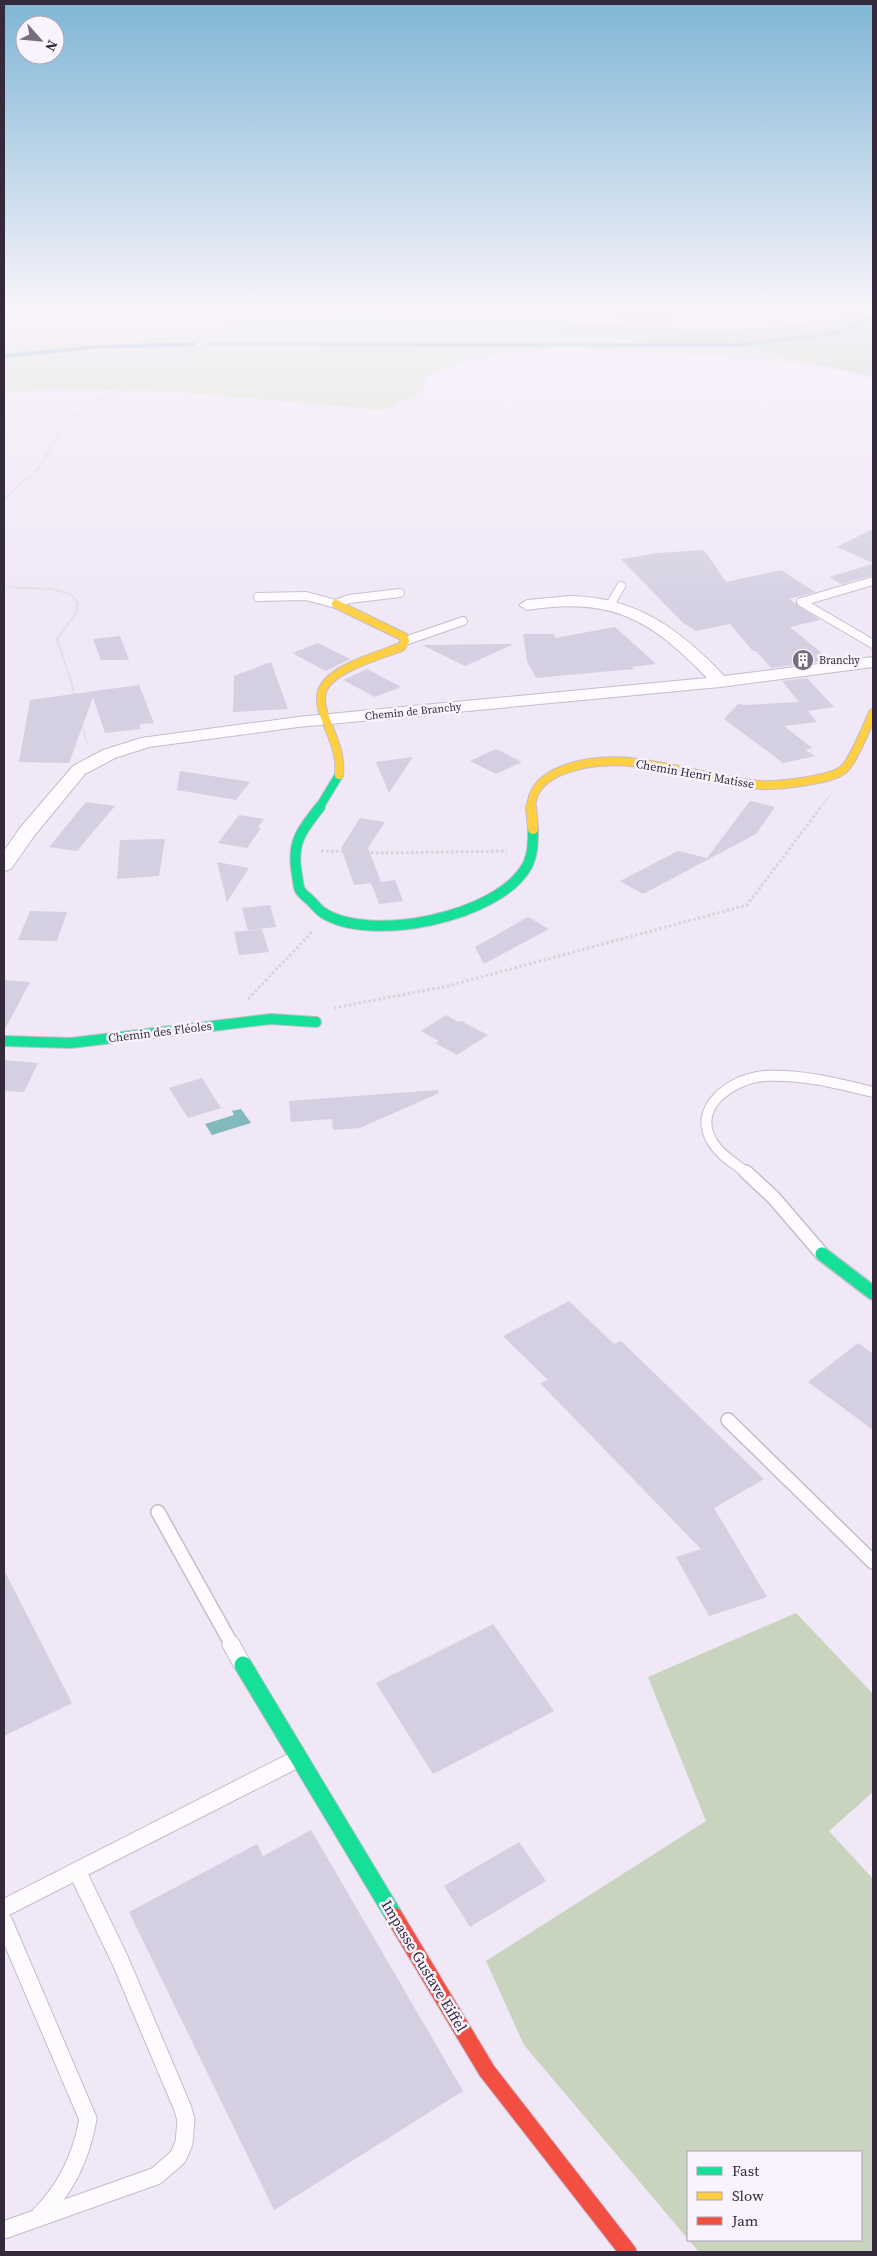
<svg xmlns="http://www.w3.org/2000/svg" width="877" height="2256" font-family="'Source Serif 4',serif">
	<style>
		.green { fill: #d7e3cc }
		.forest { fill: #c8d4bd }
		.water { fill: #82b9ba }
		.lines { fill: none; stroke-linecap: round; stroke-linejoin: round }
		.stream { stroke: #82b9ba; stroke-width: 4 }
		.building { fill: #d4cfe1 }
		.lane-far3-casing { stroke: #c5bccc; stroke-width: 10 }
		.lane-far2-casing { stroke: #c5bccc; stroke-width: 12 }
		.lane-far1-casing { stroke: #c5bccc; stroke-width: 16 }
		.lane-casing { stroke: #c5bccc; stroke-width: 19 }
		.street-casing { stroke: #c5bccc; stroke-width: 2 }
		.fast-far3-casing { stroke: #c5bccc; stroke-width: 10 }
		.fast-far2-casing { stroke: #c5bccc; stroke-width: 12 }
		.fast-far1-casing { stroke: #c5bccc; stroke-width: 16 }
		.fast-casing { stroke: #c5bccc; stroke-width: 19 }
		.slow-far1-casing { stroke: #c5bccc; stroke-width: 10 }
		.slow-casing { stroke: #c5bccc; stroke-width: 12 }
		.jam-casing { stroke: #c5bccc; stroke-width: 19 }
		.path-far1 { stroke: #d7d4d9; stroke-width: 2; stroke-dasharray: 1 1; stroke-linecap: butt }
		.path { stroke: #d7d4d9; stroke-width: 3; stroke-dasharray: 2.5 2.5; stroke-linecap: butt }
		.lane-far3 { stroke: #fdfbfe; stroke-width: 8 }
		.lane-far2 { stroke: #fdfbfe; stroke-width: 10 }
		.lane-far1 { stroke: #fdfbfe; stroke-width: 13 }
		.lane { stroke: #fdfbfe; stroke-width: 17 }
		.street { fill: #fdfbfe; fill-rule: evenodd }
		.fast-far3 { stroke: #16e098; stroke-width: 8 }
		.fast-far2 { stroke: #16e098; stroke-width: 10 }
		.fast-far1 { stroke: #16e098; stroke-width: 13 }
		.fast { stroke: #16e098; stroke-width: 17 }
		.slow-far1 { stroke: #ffcf43; stroke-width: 8 }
		.slow { stroke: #ffcf43; stroke-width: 10 }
		.jam { stroke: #f24e42; stroke-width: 17 }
		.labels { text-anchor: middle; stroke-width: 5; stroke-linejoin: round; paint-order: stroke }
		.far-poi-label { font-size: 11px; fill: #342a3c; stroke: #f8f3fd; text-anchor: start }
		.far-street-label { font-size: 11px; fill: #342a3c; stroke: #f8f3fd }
		.street-label { font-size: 12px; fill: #342a3c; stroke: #f8f3fd }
		.near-street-label { font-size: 15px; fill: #342a3c; stroke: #f8f3fd }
	</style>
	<rect width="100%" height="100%" fill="#f0e7f7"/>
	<path class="green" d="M301,311l32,9 203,-3 32,4 -12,11 96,11 83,1 85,21c-58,-5 -116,-10 -174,-13 -77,-4 -148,-8 -220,24l-4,16 -40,18 -216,-19 -112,-2 -50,4v-46l208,-12 29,-17z"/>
	<path class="forest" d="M590,307h26l65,6 -10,12 -67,-8 -15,-6z
		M862,307h11v71l-138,-34 -83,-1 -96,-10 12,-12c81,7 163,16 243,0 18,-3 34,-6 51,-14z
		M796,1613l77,81v98l-44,39 44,48v373h-174l-10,-12h172v-88h-173v87l-164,-194 -38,-84 220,-140 -58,-144z"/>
	<path class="water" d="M241,1109l10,14 -39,12 -7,-11 29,-9 -2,-4z"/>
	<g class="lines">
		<path class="stream" d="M211,344l527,1 98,-12 37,-18
			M4,356l92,-9 98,-3"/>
	</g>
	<path class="building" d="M873,529v34l-36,-16z
		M702,550l5,4 19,28 55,-12 34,22 -26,7 31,21 -30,7 40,33 -59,8 -15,-17h-3l-23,-27 -34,7 -14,-9 -61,-63 37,-6z
		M873,564v11l-32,9 -12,-7z
		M615,627l41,37 -24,3 2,2 -98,9 -9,-17 -4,-27h31l1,4z
		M120,636l9,24h-28l-8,-21z
		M318,643l32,16 -24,12 -34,-18z
		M514,644l-49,22 -43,-21z
		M271,662l17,47 -55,3 1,-36z
		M367,669l34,18 -26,10 -32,-17z
		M807,678l27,29 -26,4 9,11 -33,4 28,22 -7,2 10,6 -32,7 -59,-44 14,-15 7,1 54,-3 -17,-21z
		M139,685l15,38 -14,1v5l-35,4 -12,-36 -24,66 -50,-1 11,-62z
		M496,749l26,13 -26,12 -26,-13z
		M413,757l-24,36 -13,-31z
		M180,771l70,11 -14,18 -59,-10z
		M750,801l25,6 -19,27 -113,60 -23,-13 58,-30 29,7z
		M86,802l29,4 -38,45 -28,-4z
		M239,815l25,4 -6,8 3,1 -14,20 -29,-5z
		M360,818l25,4 -17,26 13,34 14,-2 8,21 -24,3 -8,-21 -17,2 -13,-37z
		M165,839l-6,37 -42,3 3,-39z
		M217,862l32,6 -22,34z
		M270,905l6,22 -28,3 -6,-22z
		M30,911l37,1 -10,29 -39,-1z
		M528,917l21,12 -65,35 -9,-17z
		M262,929l7,23 -30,3 -5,-23z
		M4,980l26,2 -26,49z
		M446,1015l12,7 3,-1 27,14 -31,20 -22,-12 4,-2 -18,-10z
		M4,1060l34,3 -14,29 -20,-1z
		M202,1078l19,30 -33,10 -19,-30z
		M438,1090l1,3 -79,35 -27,2 -1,-11 -41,3 -2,-21z
		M569,1301l45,43 7,-3 143,138 -50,29 53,89 -58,19 -33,-59 25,-8 -161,-166 8,-3 -45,-44z
		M858,1343l15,11v76l-65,-48z
		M4,1570l68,133 -68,33z
		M493,1624l61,87 -121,63 -57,-91z
		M311,1830l152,261 -189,119 -145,-298 128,-68 6,12z
		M519,1842l27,39 -76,46 -26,-41z"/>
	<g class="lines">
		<g class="lane-far3-casing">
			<path id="lane-far3" d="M873,581l-72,21 72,42
				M258,597l48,-1 30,8 13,-5 51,-6
				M610,605l11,-19
				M405,641l58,-20"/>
		</g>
		<g class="lane-far2-casing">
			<path id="lane-far2" d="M747,1173c-11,-9 -26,-17 -34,-30 -23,-36 19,-64 51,-67 37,-2 73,7 109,16"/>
		</g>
		<g class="lane-far1-casing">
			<path id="lane-far1" d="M746,1172l27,25 49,57
				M728,1420l145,142
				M158,1512l74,133"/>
		</g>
		<g class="lane-casing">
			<path id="lane" d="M231,1644l11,20
				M4,1908l291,-148
				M4,1922l84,197c-7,38 -21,68 -48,96
				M4,2230l152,-54 22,-19 6,-14 2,-23 -3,-11 -63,-149 -43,-89"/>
		</g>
		<g class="street-casing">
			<path id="street" d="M570,596c66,1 110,33 154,80l149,-19v10l-153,20 -422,40 -149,20 -34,11 -30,16 -51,62 -23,33 -7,2v-20l16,-23 53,-62 30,-16 38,-12 157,-21 409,-39c-58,-60 -96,-81 -180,-68l-8,-5 8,-5z"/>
		</g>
		<g class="fast-far3-casing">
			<path id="fast-far3" d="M319,808l20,-33"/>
		</g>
		<g class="fast-far2-casing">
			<path id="fast-far2" d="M320,807c-19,24 -29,36 -23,68 1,5 1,11 3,15 2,4 8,8 11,11 3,3 7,8 11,11 47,32 177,5 205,-46 6,-11 6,-24 6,-37
				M4,1041l67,2 200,-24 45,3"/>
		</g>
		<g class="fast-far1-casing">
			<path id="fast-far1" d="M822,1254l51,39"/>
		</g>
		<g class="fast-casing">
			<path id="fast" d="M243,1665l151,251"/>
		</g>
		<g class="slow-far1-casing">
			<path id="slow-far1" d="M336,604l68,33 1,4 -4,6c-20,8 -69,21 -78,42 -5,11 0,23 4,34 7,18 14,32 12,52
				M531,808c1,-18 10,-27 25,-35 65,-31 139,8 205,12 17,1 69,-5 82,-15 10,-8 24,-44 30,-57"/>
		</g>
		<g class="slow-casing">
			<path id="slow" d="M531,807l2,22"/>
		</g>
		<g class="jam-casing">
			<path id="jam" d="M394,1916l93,155 141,181"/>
		</g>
		<path class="path-far1" d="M4,345l168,-8 40,2
			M4,363l75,-8 110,-2
			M4,499l34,-30 22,-37 12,-15 22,-15 74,-31 22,-18 78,-46
			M4,587l47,2 19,5 8,9 -3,12 -18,24 14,42 16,62
			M820,808l10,-13"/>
		<path class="path" d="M321,851l66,2 120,-2
			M248,999l65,-68
			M334,1008l114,-22 299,-81 74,-98"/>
		<use href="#lane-far3" class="lane-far3"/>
		<use href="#lane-far2" class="lane-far2"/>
		<use href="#lane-far1" class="lane-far1"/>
		<use href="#lane" class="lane"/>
		<use href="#street" class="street"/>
		<use href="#fast-far3" class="fast-far3"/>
		<use href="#fast-far2" class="fast-far2"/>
		<use href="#fast-far1" class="fast-far1"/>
		<use href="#fast" class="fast"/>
		<use href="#slow-far1" class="slow-far1"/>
		<use href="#slow" class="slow"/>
		<use href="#jam" class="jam"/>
	</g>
	<linearGradient id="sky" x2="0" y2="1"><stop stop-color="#7fb6d6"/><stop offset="0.49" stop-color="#f8f4fb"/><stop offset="1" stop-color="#f8f4fb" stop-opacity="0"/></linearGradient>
	<rect width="877" height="623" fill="url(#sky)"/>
	<defs>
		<g id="building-disc" transform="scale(1.125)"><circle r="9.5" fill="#766c7d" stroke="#f8f3fd"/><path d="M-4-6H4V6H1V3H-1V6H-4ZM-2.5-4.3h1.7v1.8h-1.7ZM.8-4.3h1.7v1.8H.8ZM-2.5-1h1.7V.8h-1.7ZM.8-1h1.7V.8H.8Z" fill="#fff"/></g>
	</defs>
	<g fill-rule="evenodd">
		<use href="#building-disc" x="803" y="660"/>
	</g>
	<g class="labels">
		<g class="far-poi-label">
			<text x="819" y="664">Branchy</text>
		</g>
		<g class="far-street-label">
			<text transform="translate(413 711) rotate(-6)" y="4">Chemin de Branchy</text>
		</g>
		<g class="street-label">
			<text transform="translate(695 774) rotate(10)" y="4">Chemin Henri Matisse</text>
			<text transform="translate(160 1032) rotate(-7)" y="4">Chemin des Fléoles</text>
		</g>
		<g class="near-street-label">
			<text transform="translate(424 1966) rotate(59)" y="5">Impasse Gustave Eiffel</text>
		</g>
	</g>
	<rect width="877" height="2256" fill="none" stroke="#342a3c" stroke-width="10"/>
	<rect x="687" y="2151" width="175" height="90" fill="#f8f3fd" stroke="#aaa3b0"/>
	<rect x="697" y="2167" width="25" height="8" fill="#16e098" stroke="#aaa3b0"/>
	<text x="732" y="2176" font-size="15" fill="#342a3c">Fast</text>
	<rect x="697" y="2192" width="25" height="8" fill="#ffcf43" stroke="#aaa3b0"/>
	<text x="732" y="2201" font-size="15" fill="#342a3c">Slow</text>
	<rect x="697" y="2217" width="25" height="8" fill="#f24e42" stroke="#aaa3b0"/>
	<text x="732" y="2226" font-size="15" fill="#342a3c">Jam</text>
	<g transform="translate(40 40) rotate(117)"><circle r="24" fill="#f8f3fd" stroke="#aaa3b0"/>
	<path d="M0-4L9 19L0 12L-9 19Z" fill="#766c7d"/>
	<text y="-8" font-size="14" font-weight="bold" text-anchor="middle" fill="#342a3c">N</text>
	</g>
</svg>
